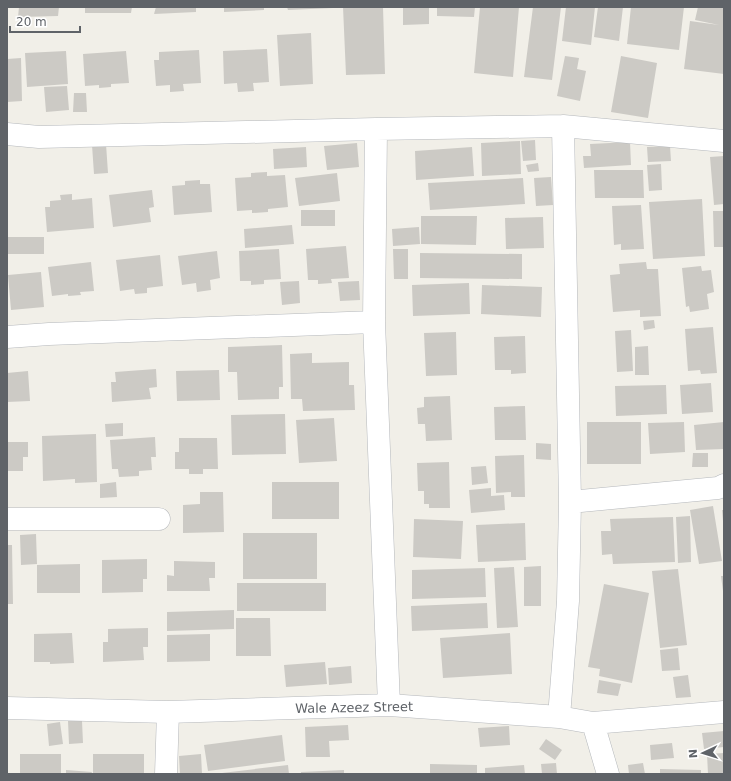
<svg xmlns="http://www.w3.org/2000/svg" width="731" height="781" font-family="'DejaVu Sans',sans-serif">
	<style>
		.building { fill: #cccac5 }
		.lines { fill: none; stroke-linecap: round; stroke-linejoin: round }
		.minor-casing { stroke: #b5b8bc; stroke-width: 23 }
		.minor { stroke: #fff; stroke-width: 22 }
		.labels { text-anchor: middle; stroke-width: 4; stroke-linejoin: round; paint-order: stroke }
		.street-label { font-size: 13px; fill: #5f6368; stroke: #fff }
	</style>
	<rect width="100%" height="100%" fill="#f1efe8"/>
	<path class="building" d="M19,7h40l-1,9 -40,1z
		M85,7h47l-1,6h-46z
		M156,7h40v5l-42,2z
		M224,7h40v3l-40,2z
		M287,7h46v1l-45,2z
		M343,7h40l2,67 -39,1z
		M403,7h26v17l-26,1z
		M437,7h38l-1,10 -37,-1z
		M480,7h39l-6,70 -39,-4z
		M533,7h28l-9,73 -28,-3z
		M566,7h29l-4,38 -29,-4z
		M598,7h25l-4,34 -25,-4z
		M631,7h53l-5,43 -52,-6z
		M698,7h26v67l-40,-5 6,-48 29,4 -24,-5z
		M311,33l2,51 -33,2 -3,-51z
		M267,49l2,33 -16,1 1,8 -16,1 -1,-9 -13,1 -1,-33z
		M199,50l2,33 -18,1 1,7 -14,1v-7l-14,1 -2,-26h5v-8z
		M66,51l2,33 -41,3 -2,-34z
		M126,51l3,32 -18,1v3l-12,1v-3l-14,1 -2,-32z
		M565,56l14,2 -2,11 9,2 -6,30 -23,-5z
		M621,56l36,7 -9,55 -37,-6z
		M21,58l1,43 -15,1v-43z
		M67,86l2,24 -23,2 -2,-25z
		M74,93h12l1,19h-14z
		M535,140l1,20 -13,1 -2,-20z
		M520,141l1,33 -39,2 -1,-33z
		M630,142l1,23 -47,3 -1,-12h8l-1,-12z
		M357,143l2,24 -32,3 -3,-24z
		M106,144l2,29 -14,1 -2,-29z
		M670,146l1,15 -23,1 -1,-15z
		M306,147l1,20 -33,2 -1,-20z
		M472,147l2,29 -58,4 -1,-29z
		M724,156v48l-10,1 -4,-48z
		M538,163l1,8 -11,1 -2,-7z
		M661,164l1,26 -13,1 -2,-26z
		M594,170h49l1,28h-49z
		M267,172v4l18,-1 3,32 -20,2v3l-16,1v-3l-15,1 -2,-33 16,-1v-4z
		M337,173l3,28 -41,5 -4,-28z
		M551,177l2,28 -17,1 -2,-28z
		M523,178l2,26 -95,6 -2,-27z
		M200,180v4h10l2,28 -38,3 -2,-29 13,-1v-4z
		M152,190l2,17 -5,1 2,14 -38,5 -4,-32z
		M72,194v6l20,-2 2,30 -47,4 -2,-25h5v-6l11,-1 -1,-5z
		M702,199l3,57 -52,3 -4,-57z
		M641,205l3,44 -23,1v-6l-7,1 -2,-39z
		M301,210h34v16h-34z
		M713,211h11v36h-10z
		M421,216h56l-1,29 -55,-1z
		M543,217l1,31 -38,1 -1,-31z
		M292,225l2,19 -49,4 -1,-19z
		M419,227l1,17 -27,2 -1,-17z
		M7,237h37v17h-37z
		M346,246l3,32 -18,1 1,4 -14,1v-4h-10l-2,-31z
		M279,249l2,30 -17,1v4l-13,1v-4h-11l-1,-30z
		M393,249h15v30h-14z
		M217,251l3,27 -10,2 1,10 -14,2 -1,-9 -14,2 -4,-29z
		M420,253l102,1v25l-102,-1z
		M160,255l3,31 -16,2v5l-12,1 -1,-5 -14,2 -4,-31z
		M91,262l3,29 -14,1 1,3 -13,1v-2l-16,2 -4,-29z
		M646,262l1,7h11l3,47 -21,1v-7l-27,2 -3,-37 10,-1 -1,-10z
		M701,266l1,5 9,-1 3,22 -7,2 2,15 -19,3 -1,-6 -3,1 -4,-39z
		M41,272l3,35 -33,3 -3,-35z
		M299,281l1,22 -18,2 -2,-23z
		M359,281l1,19 -20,1 -2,-19z
		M469,283l1,31 -57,2 -1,-31z
		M482,285l60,2 -1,30 -60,-3z
		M654,320l1,8 -11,2 -1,-9z
		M713,327l4,46 -16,1 -1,-4 -12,1 -3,-42z
		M631,330l2,41 -16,1 -2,-41z
		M456,332l1,43 -31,1 -2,-43z
		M525,336l1,37 -15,1v-4h-16l-1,-33z
		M282,345l1,42h-4v12l-41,1 -1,-28h-9v-25z
		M648,346l1,29h-14v-28z
		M312,353v10l37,-1v23h5l1,25 -52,1 -1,-12h-11l-1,-45z
		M156,369l1,18 -8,1 2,11 -39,3 -1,-20h5l-1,-10z
		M219,370l1,30 -43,1 -1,-30z
		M28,371l2,30 -23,1v-29z
		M711,383l2,29 -31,2 -2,-29z
		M666,385l1,29 -51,2 -1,-30z
		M450,396l2,44 -26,1 -1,-17h-7l-1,-16 7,-1v-10z
		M525,406l1,34h-31l-1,-33z
		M285,414l1,40 -54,1 -1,-40z
		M334,418l3,43 -38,2 -3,-43z
		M587,422h54v42h-54z
		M684,422l1,30 -35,2 -2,-31z
		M724,422v27l-28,1 -2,-25z
		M123,423v13l-17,1 -1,-13z
		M96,434l1,48 -22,1v-4l-32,2 -1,-45z
		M155,437l1,20h-5l1,13 -13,1v5l-20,1 -1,-8h-6l-2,-29z
		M179,438h38l1,31h-15v5h-14v-5h-14v-17h4z
		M7,442h21v15h-5v14h-16z
		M536,443l15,1v16l-15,-1z
		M693,453h15v14h-16z
		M524,455l1,42h-14v-5l-15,1 -1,-37z
		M449,462l1,46h-21v-4h-5v-13h-6l-1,-28z
		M486,466l2,17 -16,2 -1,-18z
		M116,482l1,15 -17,1v-14z
		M272,482h67v37h-67z
		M491,488v8l13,-1 1,15 -34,3 -2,-23z
		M200,492h23l1,40 -41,1v-28l17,-1z
		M713,506l9,55 -23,3 -9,-54z
		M722,510h2v11h-1z
		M690,516l1,46 -13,1 -2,-46z
		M673,517l2,45 -62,2 -1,-10 -10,1 -1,-24h10l-1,-12z
		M414,519l49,2 -2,38 -48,-2z
		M525,523l1,37 -48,2 -2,-37z
		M243,533h74v46h-74z
		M36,534l1,30 -16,1 -1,-30z
		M7,545h5l1,59h-6z
		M147,559v20h-4v13l-41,1v-33z
		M174,561l41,1v16h-6l1,13h-43v-16l7,1z
		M80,564v29h-43v-28z
		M541,566v40h-17v-39z
		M514,567l4,60 -21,1 -3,-60z
		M485,568l1,29 -74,2v-29z
		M678,569l9,76 -27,3 -8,-77z
		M721,576h3v15h-1z
		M237,583h89v28h-89z
		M604,584l45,9 -17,90 -33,-7 1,-7 -12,-2z
		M487,603l1,25 -76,3 -1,-25z
		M234,610v19l-67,2v-19z
		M236,618h34l1,38h-35z
		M148,628v19h-5l1,13 -41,2v-20h5v-13z
		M72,633l2,30 -24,1v-2h-16v-28z
		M510,633l2,41 -69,4 -3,-40z
		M210,634v27l-43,1v-27z
		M678,648l2,22 -18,1 -2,-21z
		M325,662l2,22 -41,3 -2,-22z
		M351,666l1,17 -23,2 -1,-17z
		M688,675l3,22 -15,1 -3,-21z
		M599,680l22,4 -3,12 -21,-3z
		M68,721h14l1,22 -14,1z
		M60,722l3,22 -14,2 -2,-22z
		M348,725l1,15 -20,1 1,16h-24l-1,-30z
		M509,726l1,19 -30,2 -2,-19z
		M724,731v16l-20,2 -2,-16z
		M282,735l3,26 -77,10 -4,-26z
		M546,739l16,11 -7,10 -16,-11z
		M672,743l2,15 -23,2 -1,-15z
		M724,753v21h-16l-1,-20z
		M20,754h41v20h-41z
		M93,754h51v20h-51z
		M201,754l1,20h-22l-1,-18z
		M556,763l1,11h-15l-1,-10z
		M643,763l2,11h-16l-1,-9z
		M430,764l47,1v9h-47z
		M288,765l1,9h-67v-1z
		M524,765l1,9h-40v-6z
		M660,769l41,1v4h-41z
		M66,770l26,2 -1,2h-25z
		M344,770v4h-43v-2z"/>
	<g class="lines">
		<g class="minor-casing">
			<path id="minor" d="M376,129l-2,193 15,383
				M7,134l32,3 337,-8 187,-3 161,15
				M7,337l42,-3 325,-12
				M570,502l148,-14 6,-3
				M7,519h152
				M7,708l161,4 221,-7 170,12 34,6 131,-11
				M559,717l9,-116 2,-99 -7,-376
				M593,723l15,51
				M166,774l2,-62"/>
		</g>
		<use href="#minor" class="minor"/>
	</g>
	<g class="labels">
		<g class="street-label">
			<text transform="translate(354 707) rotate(-1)" y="5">Wale Azeez Street</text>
		</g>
	</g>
	<rect width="731" height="781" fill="none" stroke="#5f6368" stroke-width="16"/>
	<g transform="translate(703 753) rotate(266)" stroke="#ffffff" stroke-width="3" paint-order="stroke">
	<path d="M0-3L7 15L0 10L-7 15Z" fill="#5f6368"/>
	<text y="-6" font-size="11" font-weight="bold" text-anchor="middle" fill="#5f6368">N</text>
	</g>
	<path d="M10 26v6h70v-6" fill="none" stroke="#5f6368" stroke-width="2"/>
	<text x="16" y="26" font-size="12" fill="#5f6368" stroke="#ffffff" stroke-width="3" paint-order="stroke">20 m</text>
</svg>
